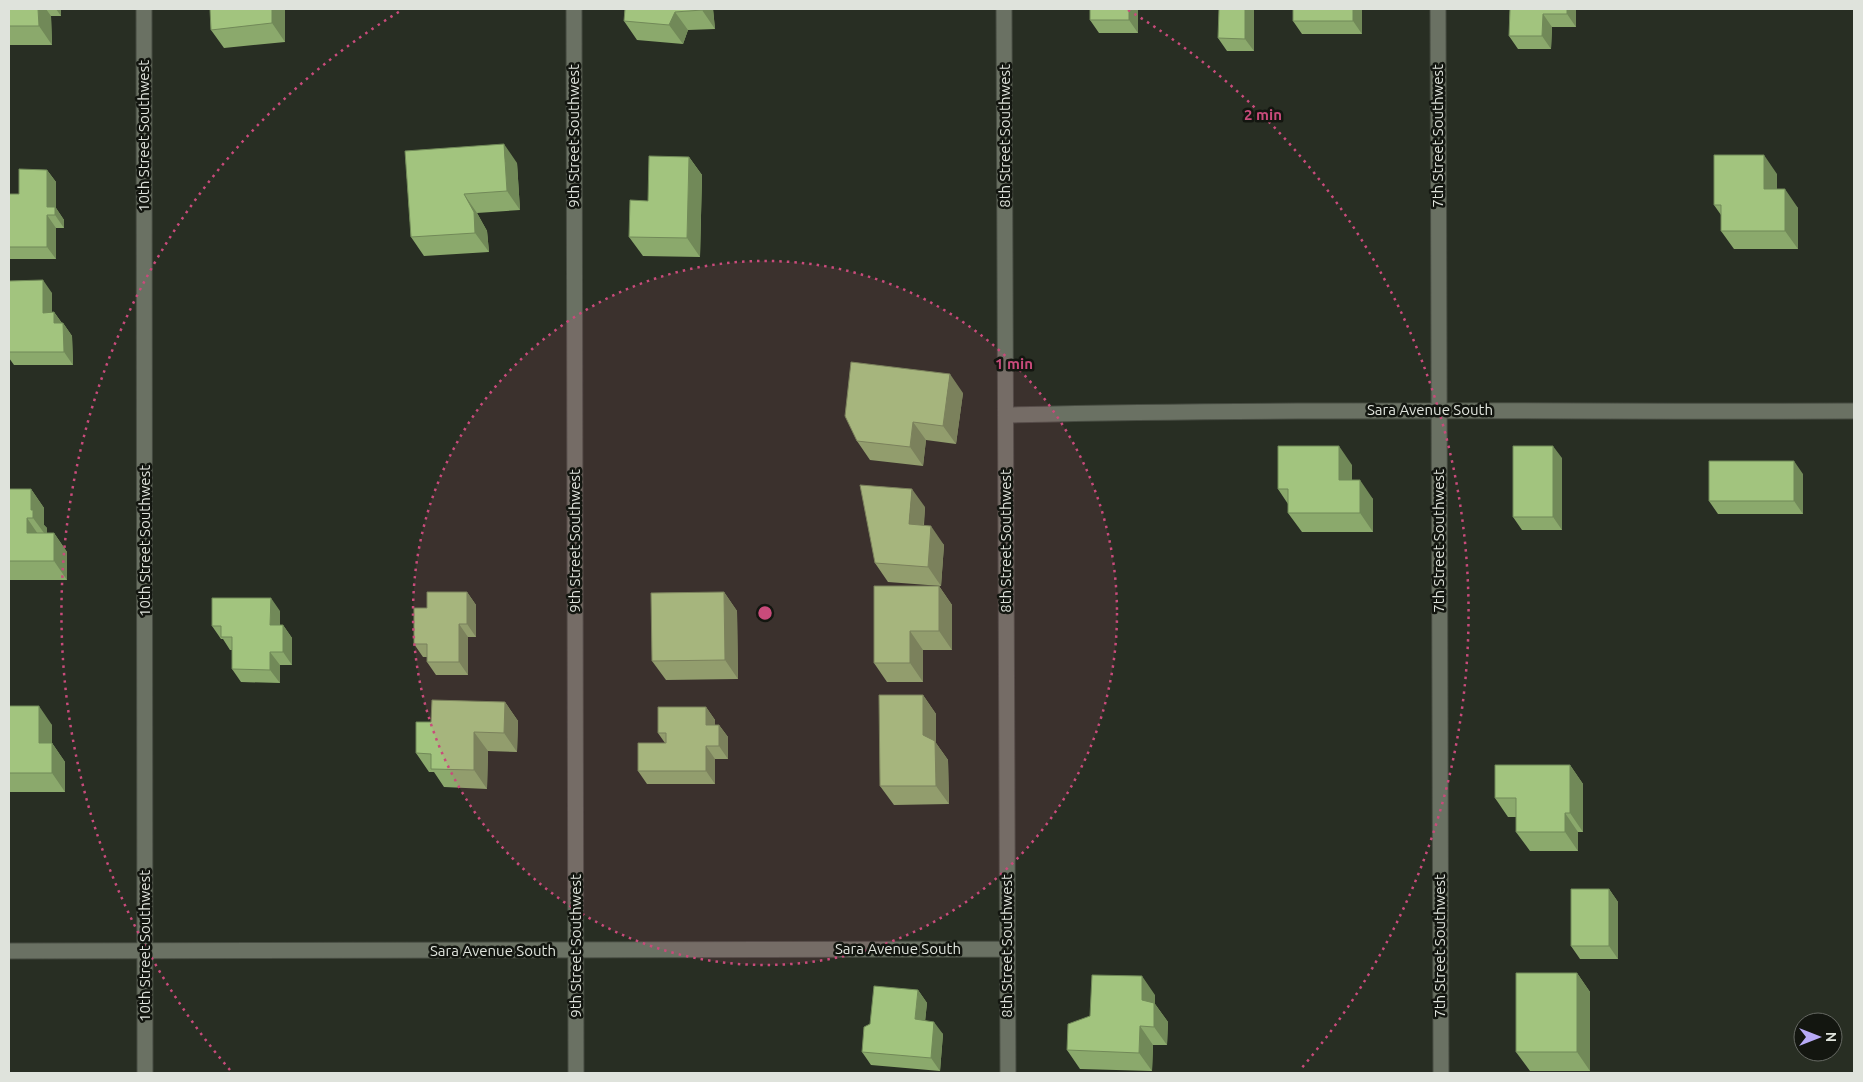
<svg xmlns="http://www.w3.org/2000/svg" width="1863" height="1082" font-family="Ubuntu,sans-serif">
	<style>
		.lines { fill: none; stroke-linecap: round; stroke-linejoin: round }
		.street-casing { stroke: #474c42; stroke-width: 17 }
		.street { stroke: #6a7163; stroke-width: 15 }
		.wall { fill: #8ba96c }
		.shaded-wall { fill: #718958 }
		.building { fill: #a2c47e; stroke: #718958 }
		.ring { fill: none; stroke: #c94b7b; stroke-width: 2.5; stroke-dasharray: 2.5 5 }
		.labels { text-anchor: middle; stroke-width: 5; stroke-linejoin: round; paint-order: stroke }
		.street-label { font-size: 15px; fill: #dfe3dc; stroke: #131610 }
		.centre { fill: #c94b7b; stroke: #131610; stroke-width: 2.5 }
		.ring-label { font-size: 15px; text-anchor: middle; font-weight: bold; fill: #c94b7b; stroke: #131610; stroke-width: 5; stroke-linejoin: round; paint-order: stroke }
	</style>
	<rect width="100%" height="100%" fill="#282e23"/>
	<g class="lines">
		<g class="street-casing">
			<path id="street" d="M144,9l1,1064
				M574,9l2,1064
				M1004,9l4,1064
				M1438,9l3,1064
				M1006,415c283,-7 565,-3 848,-4
				M9,951l998,-2"/>
		</g>
		<use href="#street" class="street"/>
	</g>
	<path class="wall" d="M9,9h52v7h-10l1,29h-43z
		M210,9h75v33l-61,6 -13,-18z
		M625,9h88l2,20 -27,1 -5,14 -46,-4 -13,-19z
		M1138,9v24h-39l-9,-13z
		M1254,9v42h-27l-9,-13z
		M1362,9v25h-60l-9,-13z
		M1510,9h66v18h-24l-1,22h-33l-9,-13z
		M405,151l112,12 3,47 -43,3 10,18 2,21 -65,4 -13,-19z
		M689,157l13,18 -2,82 -57,-1 -14,-19z
		M47,170l9,12v26l8,12v8h-8v31h-47v-65h10z
		M1777,174v15l21,19v41h-64l-13,-18v-16l-7,-10z
		M9,281l43,12v19h2l8,11h1l9,13 1,29h-59l-5,-7z
		M963,393l-7,51 -30,-4 -3,26 -53,-6 -13,-19z
		M1562,458v72h-40l-9,-13z
		M1352,465v15l21,19v33h-71l-14,-19v-9l-10,-15z
		M1803,474v40h-85l-9,-13z
		M9,489h22l13,19v17l3,3v5h7l13,19v28h-58z
		M925,507l-1,18 20,20 -3,41 -53,-4 -13,-19z
		M939,586l13,19v45h-29v32h-36l-13,-19z
		M467,592l9,13v32h-8v38h-32l-9,-13v-5h-4l-9,-13 13,-36z
		M724,592l13,19 1,68 -72,1 -14,-19z
		M280,611v14h3l9,13v27h-12v18l-39,-1 -9,-13v-19h-2l-7,-11h-2l-9,-13z
		M923,695l13,19v29l12,17 1,44 -55,1 -14,-19z
		M505,702l13,19 -1,31 -29,-1 -1,38 -43,-2 -10,-15h-5l-13,-19 15,-31z
		M9,706l43,19v18l13,19v30h-56z
		M706,707l9,13v5h4l9,12v22h-13v25h-68l-9,-13 27,-28 -7,-10z
		M1570,765l13,19v48h-5v19h-48l-14,-19v-15h-8l-13,-19z
		M1609,889l9,13v57h-38l-9,-13z
		M1577,973l13,19v79h-60l-14,-19z
		M918,990l9,13 -2,18 18,13 -3,37 -69,-6 -9,-13 8,-28z
		M1155,995v9l13,18 -1,23h-14l-1,26 -72,-2 -13,-19z"/>
	<path class="shaded-wall" d="M38,9h8l5,7 1,29 -13,-19z
		M56,9h5v7z
		M272,9h13v33l-13,-19z
		M702,9h11l2,20 -13,-19z
		M1129,9h9v24l-9,-13z
		M1245,9h9v42l-9,-12z
		M1353,9h9v25l-9,-13z
		M1567,9h9v18l-9,-13z
		M675,12l13,18 -5,14 -14,-19z
		M1543,14l9,13 -1,22 -9,-13z
		M504,144l13,19 3,47 -13,-19z
		M1764,155l13,19v34l-13,-19z
		M689,157l13,18 -2,82 -13,-19z
		M47,170l9,12v26l8,12v8l-9,-13 -8,-8z
		M1785,189l13,19v41l-13,-18z
		M464,194l13,19 10,18 2,21 -14,-19z
		M47,215l9,13v31l-9,-12z
		M43,280l9,13v33l-9,-13z
		M54,312l9,13 -9,-2z
		M63,323l9,13 1,29 -9,-13z
		M950,374l13,19 -7,51 -13,-18z
		M913,422l13,18 -3,26 -13,-19z
		M1339,446l13,19v34l-13,-19z
		M1553,446l9,12v72l-9,-13z
		M1794,461l9,13v40l-9,-13z
		M1360,480l13,19v33l-13,-19z
		M31,489l13,19v17l3,3v9l-14,-19 -2,-8z
		M912,489l13,18 -3,36 -13,-19z
		M27,518l13,19 -13,-4z
		M931,526l13,19 -3,41 -13,-19z
		M54,533l13,19v28l-13,-19z
		M939,586l13,19v45l-13,-19z
		M467,592l9,13v32l-9,-13z
		M724,592l13,19 1,68 -13,-19z
		M271,598l9,13v27l-10,-13z
		M459,624l9,13v38l-9,-13z
		M283,625l9,13v27l-9,-13z
		M910,631l13,19v32l-13,-19z
		M270,652l10,13v18l-10,-13z
		M923,695l13,19v29l12,17 1,44 -13,-18 -13,-51z
		M505,702l13,19 -1,31 -13,-19z
		M39,706l13,19v37l-13,-19z
		M706,707l9,13v17l-9,-12z
		M719,725l9,12v22l-9,-13z
		M474,732l14,19 -1,38 -13,-19z
		M52,743l13,19v30l-13,-19z
		M706,746l9,13v25l-9,-13z
		M1570,765l13,19v48l-13,-19z
		M1565,813l13,19v19l-13,-19z
		M1609,889l9,13v57l-9,-13z
		M1577,973l13,19v79l-13,-19z
		M1142,976l13,19v9l13,18 -1,23 -13,-18 -12,-27z
		M918,990l9,13 -3,29 -9,-13z
		M934,1022l9,12 -3,37 -9,-13z
		M1140,1026l13,19 -1,26 -13,-18z"/>
	<path class="building" d="M9,9h29l1,17h-30z
		M210,9h62v14l-61,7z
		M625,9h77v1l-27,2 -6,13 -45,-4z
		M1090,9h39v11h-39z
		M1219,9h26v30l-27,-1z
		M1293,9h60v12h-60z
		M1510,9h57v5h-24l-1,22h-33z
		M504,144l3,47 -43,3 10,18 1,21 -64,4 -6,-86z
		M1714,155h50v34h21v42h-64v-26h-7z
		M649,156l40,1 -2,81 -58,-1 1,-37 18,1z
		M19,169l28,1v37h8v8h-8v32h-38v-53h10z
		M43,280v33l11,-1v11h9l1,29h-55v-71z
		M851,362l99,12 -7,52 -30,-4 -3,25 -53,-6 -12,-25z
		M1278,446h61v34h21v33h-72v-24h-10z
		M1513,446h40v71h-40z
		M1709,461h85v40h-85z
		M860,485l52,4 -3,35 22,2 -3,41 -53,-4z
		M9,489h22v21h2v8h-6v15h27v28h-45z
		M874,586h65v45h-29v32h-36z
		M427,592h40v32h-8v38h-32v-18h-13v-36h13z
		M724,592l1,68 -73,1 -1,-68z
		M212,598h59l-1,27h13v27h-13v18l-38,-1v-32h-11v-11h-9z
		M879,695h44v40l12,6 1,45h-56z
		M432,700l73,2 -1,31 -30,-1v38l-43,-1v-15l-15,-1v-31h15z
		M9,706h30v37h13v30h-43z
		M658,707h48v18h13v21h-13v25h-68v-28h28v-10h-8z
		M1495,765h75v48h-5v19h-49v-34h-21z
		M1571,889h38v57h-38z
		M1516,973h61v79h-61z
		M1092,975l50,1v24l12,3v24l-14,-1 -1,27 -72,-3 1,-26 22,-8z
		M874,986l44,4 -3,29 19,3 -3,36 -69,-6 2,-25 6,-3z"/>
	<circle cx="765" cy="613" r="352" fill="#c94b7b" fill-opacity=".12"/>
	<g class="ring">
		<circle cx="765" cy="613" r="352"/>
		<path d="M230 1070A704 704 0 0 1 402 10M1128 10A704 704 0 0 1 1300 1070"/>
	</g>
	<g class="labels">
		<g class="street-label">
			<text transform="translate(144 136) rotate(-90)" y="5">10th Street Southwest</text>
			<text transform="translate(574 136) rotate(-90)" y="5">9th Street Southwest</text>
			<text transform="translate(1005 136) rotate(-90)" y="5">8th Street Southwest</text>
			<text transform="translate(1438 136) rotate(-90)" y="5">7th Street Southwest</text>
			<text x="1430" y="415">Sara Avenue South</text>
			<text transform="translate(145 541) rotate(-90)" y="5">10th Street Southwest</text>
			<text transform="translate(575 541) rotate(-90)" y="5">9th Street Southwest</text>
			<text transform="translate(1006 541) rotate(-90)" y="5">8th Street Southwest</text>
			<text transform="translate(1439 541) rotate(-90)" y="5">7th Street Southwest</text>
			<text transform="translate(145 946) rotate(-90)" y="5">10th Street Southwest</text>
			<text transform="translate(576 946) rotate(-90)" y="5">9th Street Southwest</text>
			<text transform="translate(1007 946) rotate(-90)" y="5">8th Street Southwest</text>
			<text transform="translate(1440 946) rotate(-90)" y="5">7th Street Southwest</text>
			<text x="898" y="954">Sara Avenue South</text>
			<text x="493" y="956">Sara Avenue South</text>
		</g>
	</g>
	<circle cx="765" cy="613" r="8" class="centre"/>
	<g class="ring-label">
		<text x="1263" y="120">2 min</text>
		<text x="1014" y="369">1 min</text>
	</g>
	<rect width="1863" height="1082" fill="none" stroke="#dfe3dc" stroke-width="20"/>
	<g transform="translate(1818 1037) rotate(90)"><circle r="24" fill="#131610" stroke="#656862"/>
	<path d="M0-4L9 19L0 12L-9 19Z" fill="#b8abf7"/>
	<text y="-8" font-size="14" font-weight="bold" text-anchor="middle" fill="#dfe3dc">N</text>
	</g>
</svg>
